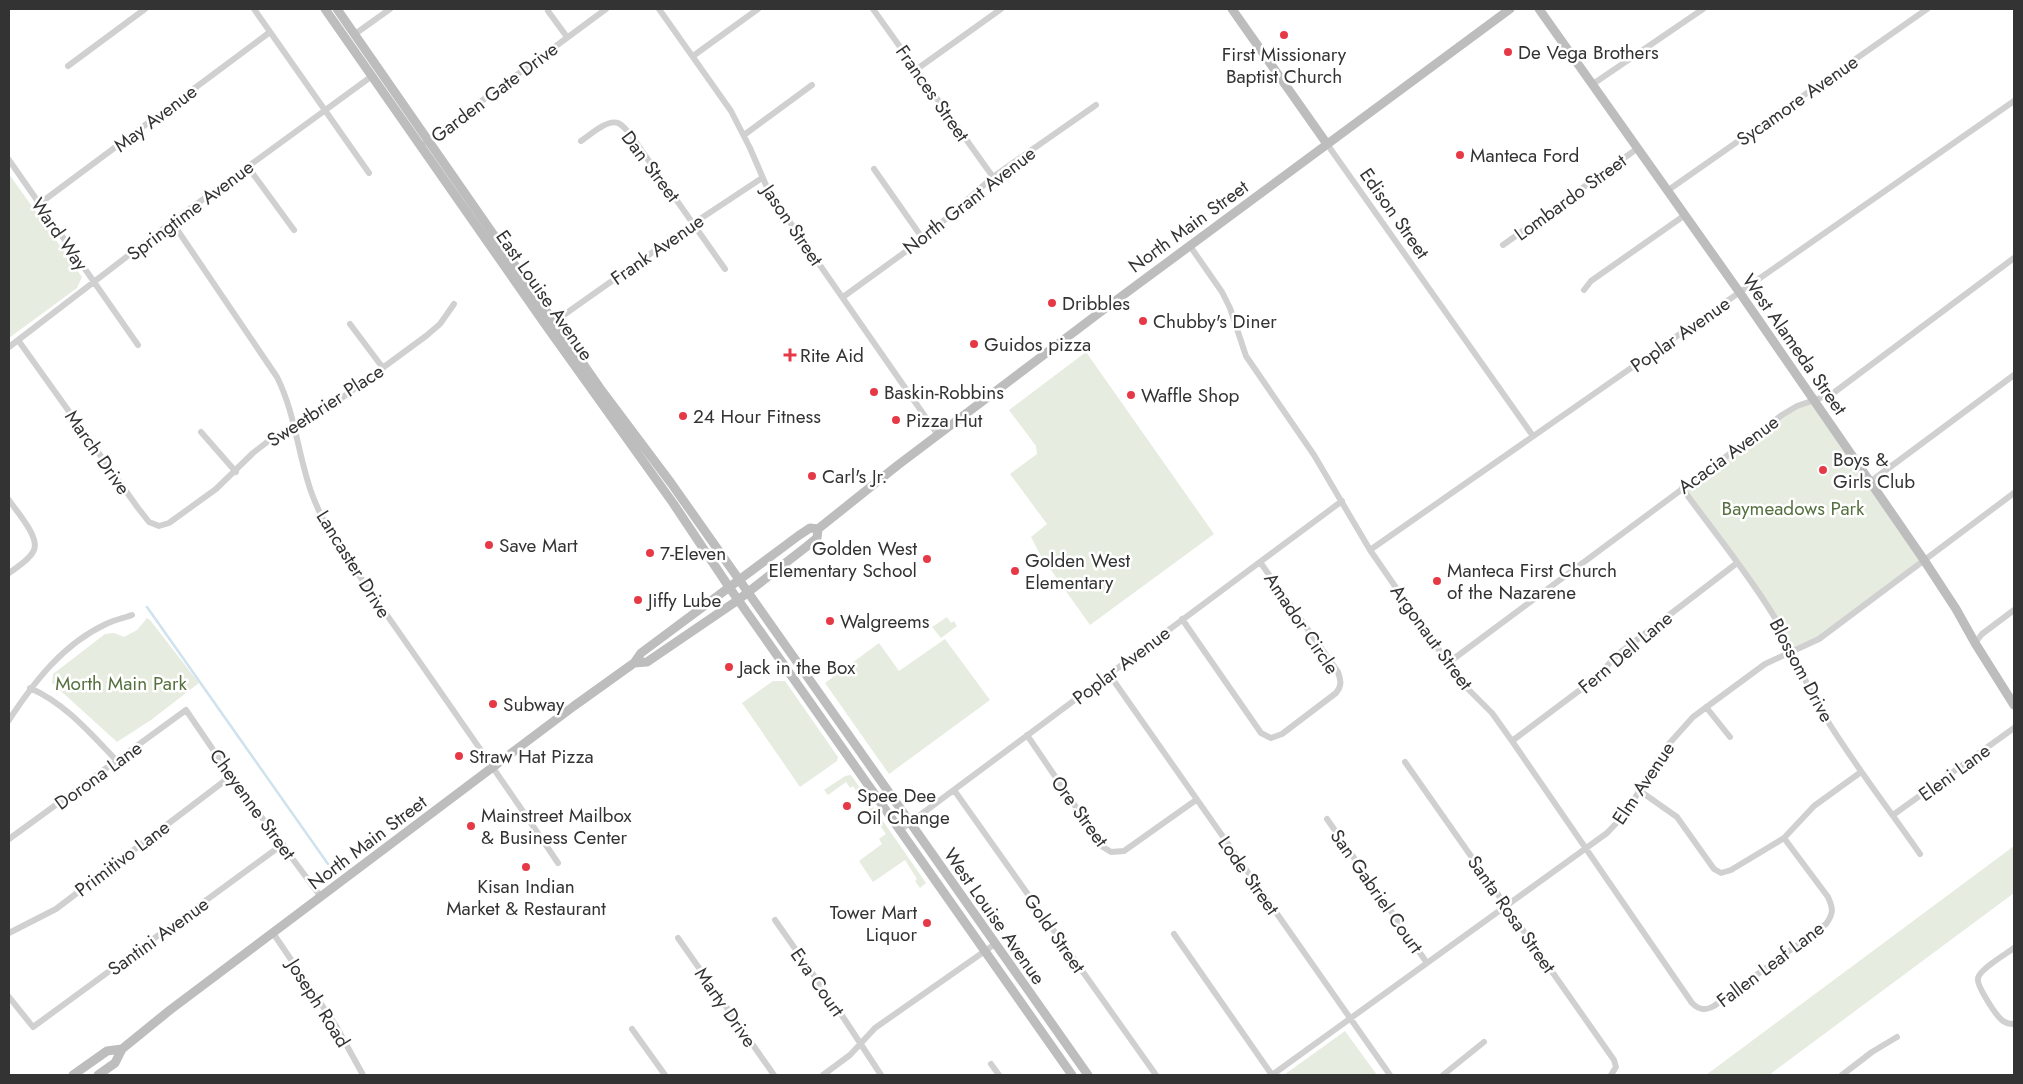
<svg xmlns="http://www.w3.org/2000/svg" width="2023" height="1084" font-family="Jost,sans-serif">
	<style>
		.green { fill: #e6ecdf }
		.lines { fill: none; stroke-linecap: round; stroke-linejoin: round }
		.stream { stroke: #cfe2ee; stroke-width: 2.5 }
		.street { stroke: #d0d0d0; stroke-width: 6 }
		.secondary { stroke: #bdbdbd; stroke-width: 9 }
		.poi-dot { fill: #e63946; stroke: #fff; stroke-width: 2 }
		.labels { text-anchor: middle; stroke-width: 5; stroke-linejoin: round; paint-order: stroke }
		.poi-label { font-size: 19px; fill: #333; stroke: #fff; text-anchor: start }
		.street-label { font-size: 19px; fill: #333; stroke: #fff }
		.park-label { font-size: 19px; fill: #56703f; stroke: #fff }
	</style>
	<rect width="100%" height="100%" fill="#fff"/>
	<path class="green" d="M9,174l73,103 -5,11 -68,50z
		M1086,352l128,182 -124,91 -49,-69 -10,-19 16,-13 -37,-50 27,-20 -1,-8 -27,-36z
		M1814,401l110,159 -105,79 -26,12 -20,-35 -91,-128 100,-73z
		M947,617l4,6 3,-2 3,5 -16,12 -9,-11z
		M147,618l3,2 49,63 -48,37 -34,22 -65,-59 1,-9 52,-40 9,-1 10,4 13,-7z
		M945,639l45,61 -101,74 -64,-91 54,-40 20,28z
		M773,681h12l53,76 -1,4 -37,26 -58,-84z
		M851,775l75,108 -6,5 -5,-7 2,-2 -12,-19 -32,22 -14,-21 23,-17 -3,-5 7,-5 -33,-48 -3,2 -4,-6 -18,13 -4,-5 21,-14z
		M2014,846v47l-245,182h-63z
		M1345,1031l32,44h-93z"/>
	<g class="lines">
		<path class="stream" d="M147,607l181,257"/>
		<path class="street" d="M254,9l115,164
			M659,9l72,102 19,37 19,44 169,243
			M873,9l120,168
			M548,11l19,26
			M355,34l35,-25
			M693,56l65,-47
			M68,66l77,-57
			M917,69l84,-60
			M1593,84l110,-75
			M744,135l68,-50
			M581,141c9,-6 26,-22 37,-18 5,2 9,8 12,11l95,135
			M426,142l180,-133
			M1327,144l206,292
			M9,160l129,185
			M248,167l46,63
			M874,169l49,70
			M1667,191l260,-182
			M39,204l231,-172
			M172,222l105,155c17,34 20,70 31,105 5,18 14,36 23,53 76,109 153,218 227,328
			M1503,245l135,-97
			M1190,246l32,46 8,16 16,48 68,99 56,95 78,113 20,26 24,24 20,28 180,262c7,7 13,8 22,3l112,-82c8,-11 7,-16 2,-27l-44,-59
			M1584,290l7,-9 94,-66
			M843,297l80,-58 70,-62 103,-72
			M350,324l33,44
			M551,324l143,-101 68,-45
			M18,340l120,168 11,14 10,4 10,-3 47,-34 37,-36 18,-14 57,-31 98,-72 14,-12 14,-20
			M9,347l163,-125 200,-146
			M201,432l35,40
			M1870,482l144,-107
			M1682,488c31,43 66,85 93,130 16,29 28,60 44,89 30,51 67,98 101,147
			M9,500c7,11 33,39 24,52 -5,9 -16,15 -24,21
			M1370,550l644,-449
			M1182,619l79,114 10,5 11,-4 54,-41c6,-7 5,-12 2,-21l-78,-110
			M1975,643l7,-9 32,-24
			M1448,663l334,-248 15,-9 35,-12 182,-136
			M1109,674l281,401
			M30,688c36,16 60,45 87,73
			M1706,707l24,30
			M9,720c25,-38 54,-76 97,-96 8,-4 18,-6 26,-9
			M1027,735l76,112 8,5 13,-1 72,-51
			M1512,741l84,-63 21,-23 120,-92
			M1405,762l209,298 2,7 -5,8
			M954,790l202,285
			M1640,791l37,26 37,52 7,4 10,-3 53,-32 30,-32 47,-34
			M1893,815l121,-87
			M1327,819l100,144
			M900,830l442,-329
			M9,839l177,-129 45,66 90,121
			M775,920l70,100 36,55
			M9,933l47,-24 175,-133
			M273,933l63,93 27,49
			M1174,934l98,141
			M678,938l96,137
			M2014,948c-8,6 -34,21 -36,30 -2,7 18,38 25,43 3,2 7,3 11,3
			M9,997l24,30 250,-183
			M632,1029l33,46
			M991,1064l8,11
			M823,1075l27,-20 25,-27 120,-84
			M1272,1075l335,-242 18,-19 42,-68 26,-29 72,-53 54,-25 195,-146
			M1443,1075l41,-33
			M1842,1075l30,-23 25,-15"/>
		<path class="secondary" d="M325,9l222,318 126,176 56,84 343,488
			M337,9l265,382 69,92 417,592
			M1232,9l95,135
			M1539,9l201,284 184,267 32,49 19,34 39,62
			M634,663l13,-1 91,-62 68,-53 11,-9 1,-9 80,-64 205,-155 407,-301
			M73,1075l34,-24 15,-2
			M98,1075l17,-12 7,-14 48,-39 404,-304 60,-43 7,-10 157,-117 12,-8 8,1"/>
	</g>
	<g class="poi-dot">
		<circle cx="1284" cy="35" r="5"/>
		<circle cx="1508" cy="52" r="5"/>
		<circle cx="1460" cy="155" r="5"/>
		<circle cx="1052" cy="303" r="5"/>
		<circle cx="1143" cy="321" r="5"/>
		<circle cx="974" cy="344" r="5"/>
		<path d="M787.5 347.5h5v5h5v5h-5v5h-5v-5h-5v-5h5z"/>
		<circle cx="874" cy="392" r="5"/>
		<circle cx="1131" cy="395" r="5"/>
		<circle cx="683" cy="416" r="5"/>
		<circle cx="896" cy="420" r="5"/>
		<circle cx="1823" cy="470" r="5"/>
		<circle cx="812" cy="476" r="5"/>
		<circle cx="489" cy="545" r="5"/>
		<circle cx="650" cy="553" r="5"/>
		<circle cx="927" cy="559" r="5"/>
		<circle cx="1015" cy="571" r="5"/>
		<circle cx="1437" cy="581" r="5"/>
		<circle cx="638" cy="600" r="5"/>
		<circle cx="830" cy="621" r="5"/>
		<circle cx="729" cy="667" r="5"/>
		<circle cx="493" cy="704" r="5"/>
		<circle cx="459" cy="756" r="5"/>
		<circle cx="847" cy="806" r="5"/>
		<circle cx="471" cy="826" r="5"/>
		<circle cx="526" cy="867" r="5"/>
		<circle cx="927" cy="923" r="5"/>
	</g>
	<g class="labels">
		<g class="poi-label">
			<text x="1518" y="59">De Vega Brothers</text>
			<text x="1284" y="61" text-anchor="middle">First Missionary<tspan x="1284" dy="22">Baptist Church</tspan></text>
			<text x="1470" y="162">Manteca Ford</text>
			<text x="1062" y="310">Dribbles</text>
			<text x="1153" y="328">Chubby's Diner</text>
			<text x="984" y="351">Guidos pizza</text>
			<text x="800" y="362">Rite Aid</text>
			<text x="884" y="399">Baskin-Robbins</text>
			<text x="1141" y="402">Waffle Shop</text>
			<text x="693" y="423">24 Hour Fitness</text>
			<text x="906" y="427">Pizza Hut</text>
			<text x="1833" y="466">Boys &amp;<tspan x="1833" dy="22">Girls Club</tspan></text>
			<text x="822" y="483">Carl's Jr.</text>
			<text x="499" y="552">Save Mart</text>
			<text x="917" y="555" text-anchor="end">Golden West<tspan x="917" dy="22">Elementary School</tspan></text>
			<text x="660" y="560">7-Eleven</text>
			<text x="1025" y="567">Golden West<tspan x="1025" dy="22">Elementary</tspan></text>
			<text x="1447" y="577">Manteca First Church<tspan x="1447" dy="22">of the Nazarene</tspan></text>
			<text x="648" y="607">Jiffy Lube</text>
			<text x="840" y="628">Walgreems</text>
			<text x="739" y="674">Jack in the Box</text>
			<text x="503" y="711">Subway</text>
			<text x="469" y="763">Straw Hat Pizza</text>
			<text x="857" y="802">Spee Dee<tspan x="857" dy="22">Oil Change</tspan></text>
			<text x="481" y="822">Mainstreet Mailbox<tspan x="481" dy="22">&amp; Business Center</tspan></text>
			<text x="526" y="893" text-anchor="middle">Kisan Indian<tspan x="526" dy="22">Market &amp; Restaurant</tspan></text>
			<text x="917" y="919" text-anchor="end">Tower Mart<tspan x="917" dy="22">Liquor</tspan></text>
		</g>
		<g class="street-label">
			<text transform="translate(494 92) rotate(-37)" y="7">Garden Gate Drive</text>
			<text transform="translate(933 93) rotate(55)" y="7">Frances Street</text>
			<text transform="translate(1797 100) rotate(-35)" y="7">Sycamore Avenue</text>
			<text transform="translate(155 118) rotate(-37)" y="7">May Avenue</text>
			<text transform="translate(651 166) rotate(53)" y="7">Dan Street</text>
			<text transform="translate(1570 197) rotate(-36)" y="7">Lombardo Street</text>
			<text transform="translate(969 200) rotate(-38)" y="7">North Grant Avenue</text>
			<text transform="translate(190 210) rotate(-37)" y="7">Springtime Avenue</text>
			<text transform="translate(1395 213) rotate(55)" y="7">Edison Street</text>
			<text transform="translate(793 225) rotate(56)" y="7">Jason Street</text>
			<text transform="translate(1188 226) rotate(-36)" y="7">North Main Street</text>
			<text transform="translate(60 234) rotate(55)" y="7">Ward Way</text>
			<text transform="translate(657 249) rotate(-35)" y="7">Frank Avenue</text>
			<text transform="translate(545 295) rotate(55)" y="7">East Louise Avenue</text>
			<text transform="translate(1680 334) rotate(-35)" y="7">Poplar Avenue</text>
			<text transform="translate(1795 344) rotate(55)" y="7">West Alameda Street</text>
			<text transform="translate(325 405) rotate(-33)" y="7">Sweetbrier Place</text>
			<text transform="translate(98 452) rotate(55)" y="7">March Drive</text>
			<text transform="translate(1728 454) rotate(-36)" y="7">Acacia Avenue</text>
			<text transform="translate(354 564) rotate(58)" y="7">Lancaster Drive</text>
			<text transform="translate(1302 623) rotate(56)" y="7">Amador Circle</text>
			<text transform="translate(1432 637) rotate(54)" y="7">Argonaut Street</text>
			<text transform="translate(1625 652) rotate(-40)" y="7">Fern Dell Lane</text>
			<text transform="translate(1121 665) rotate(-37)" y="7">Poplar Avenue</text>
			<text transform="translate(1802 670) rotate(62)" y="7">Blossom Drive</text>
			<text transform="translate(1954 772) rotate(-36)" y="7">Eleni Lane</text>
			<text transform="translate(98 775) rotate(-36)" y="7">Dorona Lane</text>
			<text transform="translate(1643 783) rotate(-56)" y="7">Elm Avenue</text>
			<text transform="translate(253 804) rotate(54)" y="7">Cheyenne Street</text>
			<text transform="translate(1080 811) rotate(54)" y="7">Ore Street</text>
			<text transform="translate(367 842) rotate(-37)" y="7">North Main Street</text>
			<text transform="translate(122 858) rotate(-37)" y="7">Primitivo Lane</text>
			<text transform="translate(1249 875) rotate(55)" y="7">Lode Street</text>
			<text transform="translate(1377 891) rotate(55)" y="7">San Gabriel Court</text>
			<text transform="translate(1512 914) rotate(55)" y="7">Santa Rosa Street</text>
			<text transform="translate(995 916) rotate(55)" y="7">West Louise Avenue</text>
			<text transform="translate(1055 933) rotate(55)" y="7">Gold Street</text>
			<text transform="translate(158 936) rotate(-36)" y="7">Santini Avenue</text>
			<text transform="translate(1770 964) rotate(-37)" y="7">Fallen Leaf Lane</text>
			<text transform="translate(818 982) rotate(55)" y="7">Eva Court</text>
			<text transform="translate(319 1003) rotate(58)" y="7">Joseph Road</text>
			<text transform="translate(726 1007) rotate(55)" y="7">Marty Drive</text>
		</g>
		<g class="park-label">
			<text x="1793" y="515">Baymeadows Park</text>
			<text x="121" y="690">Morth Main Park</text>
		</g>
	</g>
	<rect width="2023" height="1084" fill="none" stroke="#333333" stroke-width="20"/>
</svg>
